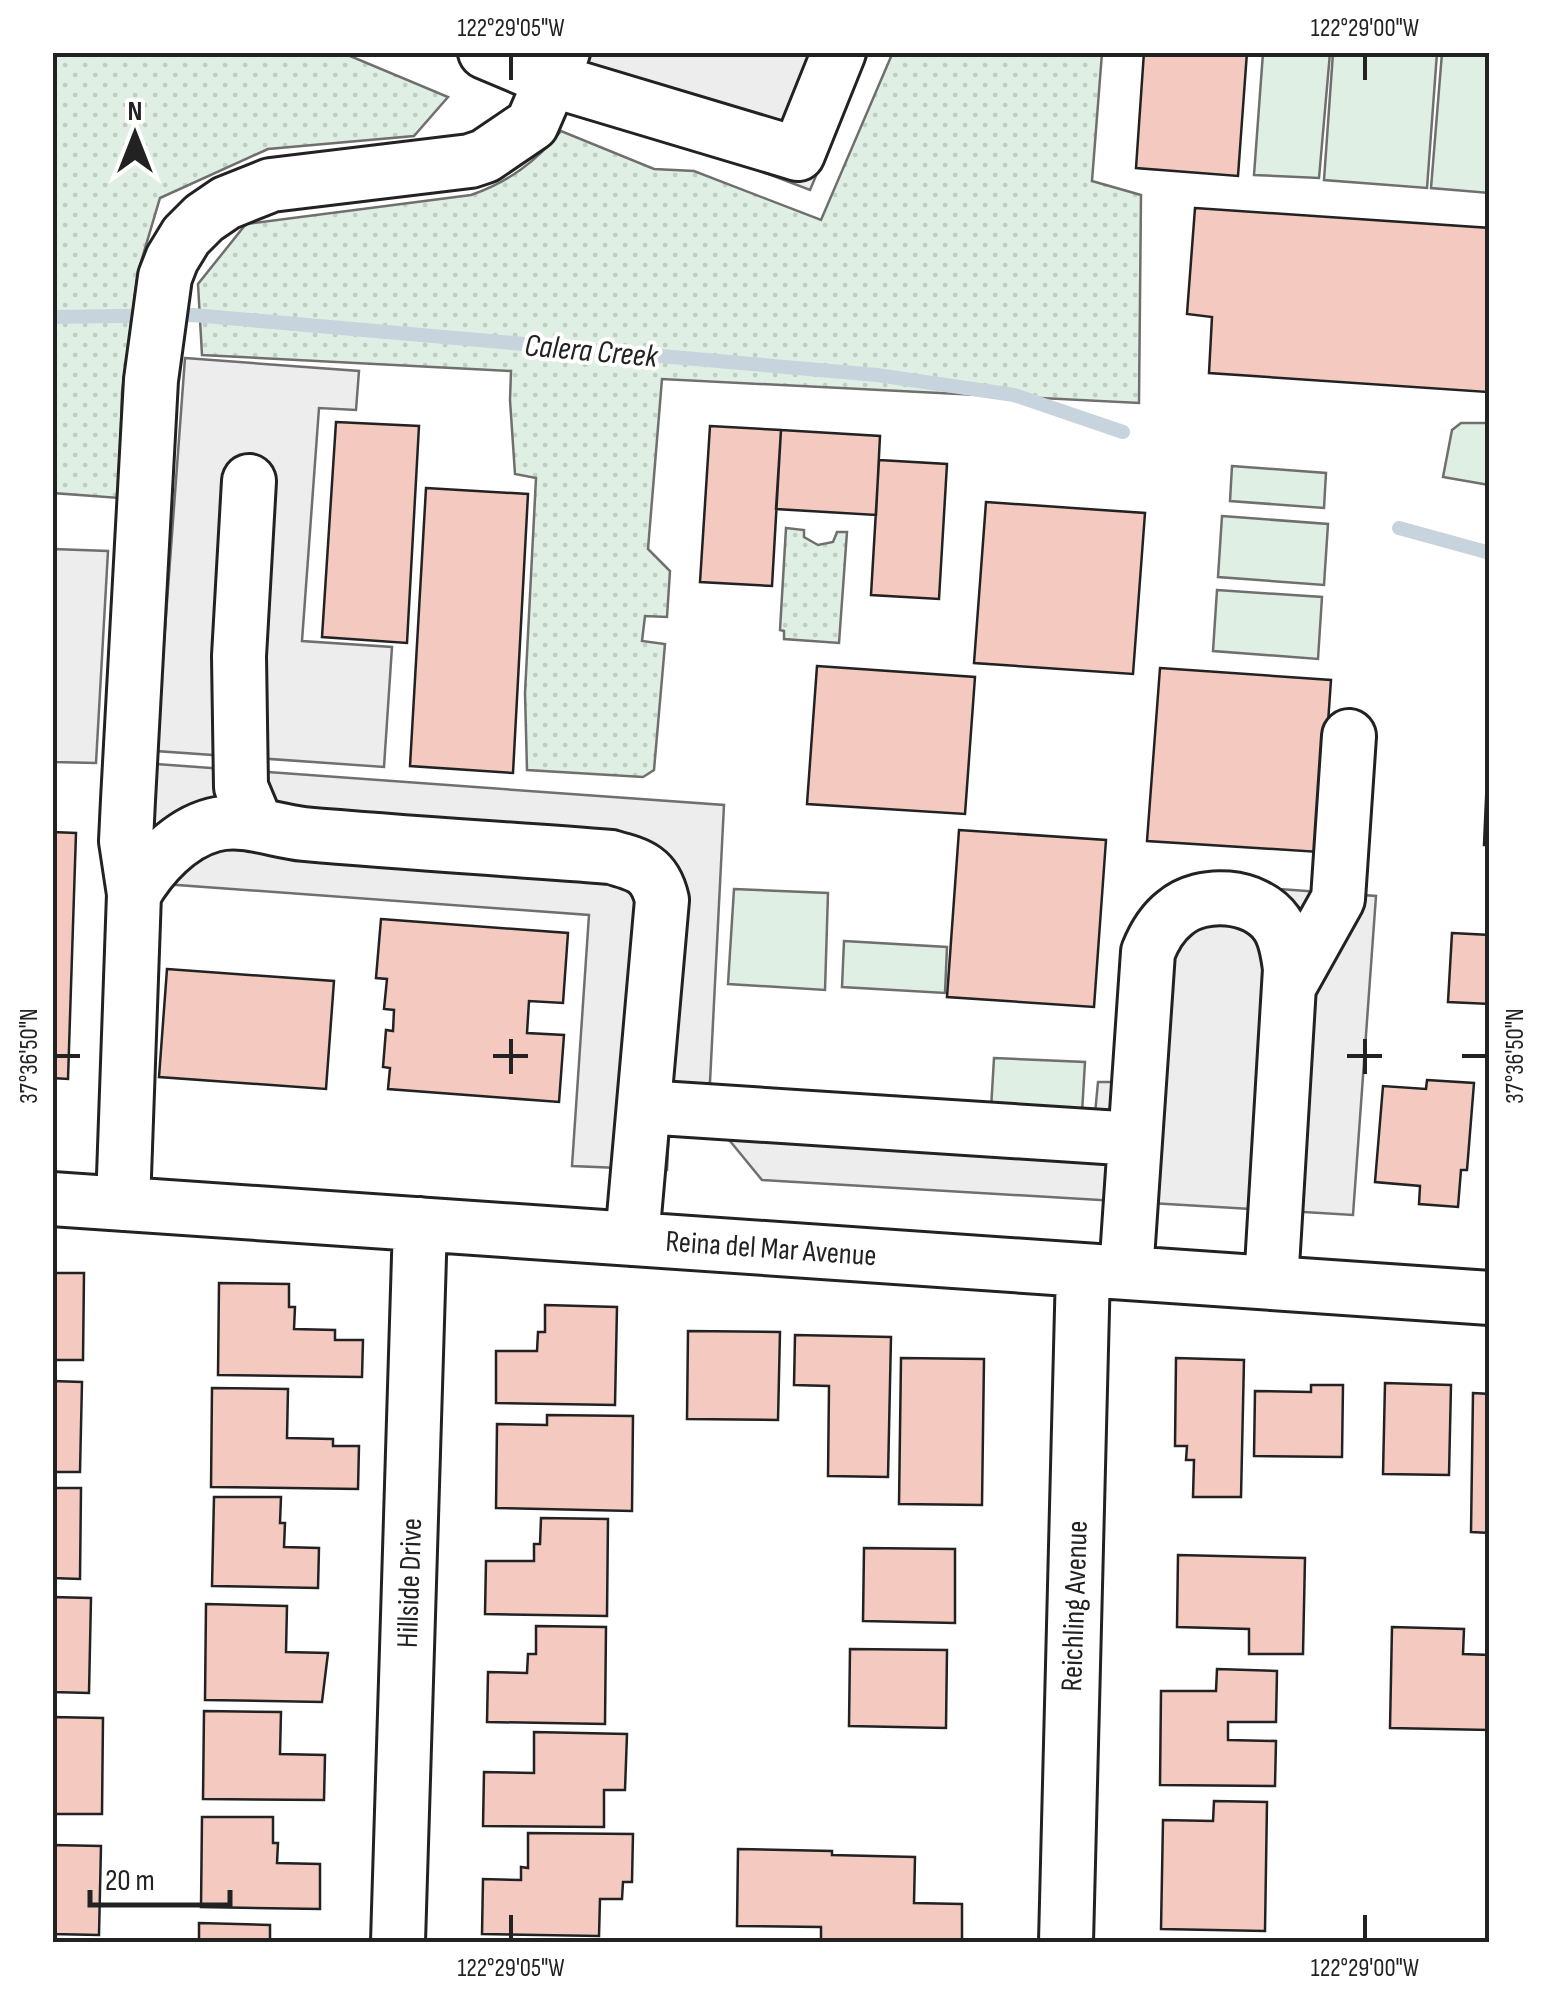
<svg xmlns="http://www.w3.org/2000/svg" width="1542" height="1995" font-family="'Sofia Sans Condensed',sans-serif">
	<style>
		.grass { fill: url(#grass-dots); stroke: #6f6f6f; stroke-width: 2.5 }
		.park { fill: #e0efe3; stroke: #6f6f6f; stroke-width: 2.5 }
		.parking { fill: #ededed; stroke: #6f6f6f; stroke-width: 2.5 }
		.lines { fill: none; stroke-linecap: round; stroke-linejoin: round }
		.stream { stroke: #c7d3dd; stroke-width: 14 }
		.building { fill: #f3c9c0; stroke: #222; stroke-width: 2.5 }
		.minor-casing { stroke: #222; stroke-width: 58 }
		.minor { stroke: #fff; stroke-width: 52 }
		.ticks { fill: none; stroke: #222; stroke-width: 4 }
		.labels { text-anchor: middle; stroke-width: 8; stroke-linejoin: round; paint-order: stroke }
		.street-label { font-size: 30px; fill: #222; stroke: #fff }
		.water-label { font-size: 32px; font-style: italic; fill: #222; stroke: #fff }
		.neatline { fill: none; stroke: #222; stroke-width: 4 }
		.ticks-label { font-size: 25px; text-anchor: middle; fill: #222 }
	</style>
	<defs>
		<pattern id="grass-dots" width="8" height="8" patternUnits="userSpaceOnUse" patternTransform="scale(2.5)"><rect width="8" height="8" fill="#e0efe3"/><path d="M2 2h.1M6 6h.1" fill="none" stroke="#c0cdc2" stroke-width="1.8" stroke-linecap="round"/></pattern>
	</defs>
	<rect width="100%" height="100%" fill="#fff"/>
	<path class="grass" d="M893,52l209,1 -10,128 49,14 -2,208 -477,-24 -14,170 22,22 -3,46 -22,-1 -3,25 23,3 -11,126 -11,7 -116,-7 -2,-77 11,-215 -21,-4 -5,-74 1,-29 -309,-16 -4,-71 48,-60 225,-29c37,-13 65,-33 90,-64l93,38 40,2 127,49z
		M52,53h291l105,44 -34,39 -146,13 -108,49 -22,74 -16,120 -3,106 -66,-5z
		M786,528l18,2v7l14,8 15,-3 4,-10h10l-8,111 -55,-4v-8l-4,-1z"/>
	<path class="park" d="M1263,53h67l-11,125 -65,-3z
		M1333,53h104l-10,135 -103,-8z
		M1442,53h47v140l-58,-5z
		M1461,423h28v62l-46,-8 9,-47z
		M1232,466l94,7 -2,35 -94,-7z
		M1222,516l106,8 -4,61 -106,-8z
		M1217,590l105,7 -4,62 -105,-8z
		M734,889l94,4 -3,97 -97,-6z
		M844,941l103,6 -2,46 -103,-6z
		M994,1058l91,4 -3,51 -91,-4z"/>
	<path class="parking" d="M535,53h333l-58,137 -286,-110z
		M185,358l174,13 -3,39 -37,-2 -17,233 90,6 -8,120 -228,-16z
		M53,549l55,2 -12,212 -43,-1z
		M156,764l568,41 -14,277 -40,27 -3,61 -95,-4 17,-251 -439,-32z
		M1222,874l57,15 97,7 -23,319 -591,-35 -55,-67 386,22 5,-53h18l7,-109z"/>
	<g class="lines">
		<path class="stream" d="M52,317l141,-2 684,60 137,20 109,37
			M1399,528l91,25"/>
	</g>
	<path class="building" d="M1144,52h103l-9,124 -102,-8z
		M1195,208l295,20 -3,164 -278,-19 3,-56 -25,-3z
		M336,422l83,4 -12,217 -85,-6z
		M710,426l71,4 -9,156 -72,-4z
		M781,430l99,6 -4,79 -100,-6z
		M879,460l68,4 -8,135 -68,-4z
		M426,488l102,6 -15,279 -103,-7z
		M986,502l159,11 -12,161 -159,-11z
		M817,666l158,11 -10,137 -158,-10z
		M1160,668l171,12 -12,172 -172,-11z
		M1487,777h3v68h-6z
		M959,830l147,10 -12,167 -147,-10z
		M52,832l24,1 -8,246 -16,-1z
		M381,919l187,14 -5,70 -34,-2 -2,32 37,2 -5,67 -171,-13 2,-21 -7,-1 3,-37 7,1 1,-21 -10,-1 3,-30 -11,-1z
		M1452,933l38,2v69l-42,-2z
		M167,969l167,12 -8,108 -167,-12z
		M1427,1080l47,3 -7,87h-6l-3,37 -39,-3 1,-18 -45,-4 8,-96 43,3z
		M52,1273h32l-1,87h-31z
		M219,1283l70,1v23h6l-1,22 41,1v10h28l-1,37 -144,-2z
		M545,1305l72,2 -2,98 -119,-2v-52h41l1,-19h7z
		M688,1331l92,1 -2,88 -91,-1z
		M795,1335l96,2 -3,140 -60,-1 1,-90 -35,-1z
		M901,1358l83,1 -2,146 -83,-1z
		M1176,1358l68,2 -3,137h-48l1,-37h-8l1,-14h-12z
		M52,1381l30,1 -2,90h-28z
		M1385,1383l66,2 -2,90 -66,-1z
		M1311,1385h32l-1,72 -88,-1 1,-65 56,1z
		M212,1388l76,1 -1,49 46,1v7h26l-1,43 -147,-2z
		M1473,1393l17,1v139l-19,-1z
		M547,1415l86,1 -1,95 -136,-3 1,-84 50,1z
		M52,1488h29l-1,91 -28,-1z
		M214,1497h67l-1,26h5l-1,24 35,1 -1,40 -106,-2z
		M541,1518l67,1 -1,97 -122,-2 1,-53h48v-17h6z
		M864,1548l91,1v74l-92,-2z
		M1178,1555l127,3 -2,96h-54v-25l-72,-2z
		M52,1597l39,1 -2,95 -37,-1z
		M206,1604l81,2 -1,46 42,1 -6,49 -117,-2z
		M536,1626l70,1 -1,97 -118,-2 1,-50 39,1 1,-19h8z
		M1392,1627l72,2 -1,25 27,1v75l-100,-2z
		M850,1649l97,1 -1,78 -97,-2z
		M1217,1669l60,2 -1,51h-48v18l48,1 -1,45 -115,-1 1,-94h55z
		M204,1711l77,1 -1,42 45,1 -1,45 -121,-1z
		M52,1717l51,1 -1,96h-50z
		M534,1732l93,2 -2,56h-21v37l-121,-1 1,-54 50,1z
		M1214,1801l53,1 -2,129 -104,-2 2,-109 50,1z
		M202,1817h71v26h5l-1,20 43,1v45l-119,-2z
		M528,1833l105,1 -1,48h-9l-1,17h-22l-1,37 -117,-2 1,-55 38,1v-13l7,1z
		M52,1845l49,1 -2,89 -47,-1z
		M738,1849l94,2v4l83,2 -1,46 48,1v38h-141v-15l-84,-1z
		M199,1923l71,2v17h-71z"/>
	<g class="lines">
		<g class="minor-casing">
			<path id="minor" d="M563,52l-12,28 247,74 41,-102
				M249,481l-10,175 2,131 16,38
				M134,894c17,-29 45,-60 79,-69 31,-8 61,6 91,9 103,9 205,15 307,23 29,8 44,12 51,43l-30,339
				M1290,985l48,-86 11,-163
				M644,1107l491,32
				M52,1199l1438,99
				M123,1204l11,-310 -8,-53 2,-41 23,-420 14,-103 7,-18 14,-23 18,-18 22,-15 45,-18 199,-24 15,-5 47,-32 19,-44 -66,-28
				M1126,1273l22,-321c6,-15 14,-29 27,-39 27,-23 80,-19 101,10 10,13 12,31 14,46l-19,314
				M398,1942l22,-718
				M1066,1942l17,-672"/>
		</g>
		<use href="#minor" class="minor"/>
	</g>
	<path class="ticks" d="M511,55v25M1365,55v25M511,1039v35M1365,1039v35M55,1056h25M493,1056h35M1347,1056h35M1462,1056h25M511,1915v25M1365,1915v25"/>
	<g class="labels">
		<g class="street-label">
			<text transform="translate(771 1248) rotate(4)" y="10">Reina del Mar Avenue</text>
			<text transform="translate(409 1583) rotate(-88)" y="10">Hillside Drive</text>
			<text transform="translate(1074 1606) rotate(-88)" y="10">Reichling Avenue</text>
		</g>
		<g class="water-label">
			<text transform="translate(591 350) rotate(5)" y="11">Calera Creek</text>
		</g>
	</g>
	<rect width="1542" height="1995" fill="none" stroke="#ffffff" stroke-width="110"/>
	<g transform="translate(135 135)" stroke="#ffffff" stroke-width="8" paint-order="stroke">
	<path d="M0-8L18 38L0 25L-18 38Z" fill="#222222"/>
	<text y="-15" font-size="28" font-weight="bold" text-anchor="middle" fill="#222222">N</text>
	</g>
	<path d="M90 1890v15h140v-15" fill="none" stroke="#222222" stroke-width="5"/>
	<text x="105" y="1890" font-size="30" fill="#222222" stroke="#ffffff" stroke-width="8" paint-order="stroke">20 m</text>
	<rect x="55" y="55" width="1432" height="1885" class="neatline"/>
	<g class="ticks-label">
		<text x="511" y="36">122°29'05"W</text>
		<text x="1365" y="36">122°29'00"W</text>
		<text transform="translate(28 1056) rotate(-90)" y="9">37°36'50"N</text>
		<text transform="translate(1514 1056) rotate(-90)" y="9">37°36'50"N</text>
		<text x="511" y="1976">122°29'05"W</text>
		<text x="1365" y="1976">122°29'00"W</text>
	</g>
</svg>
